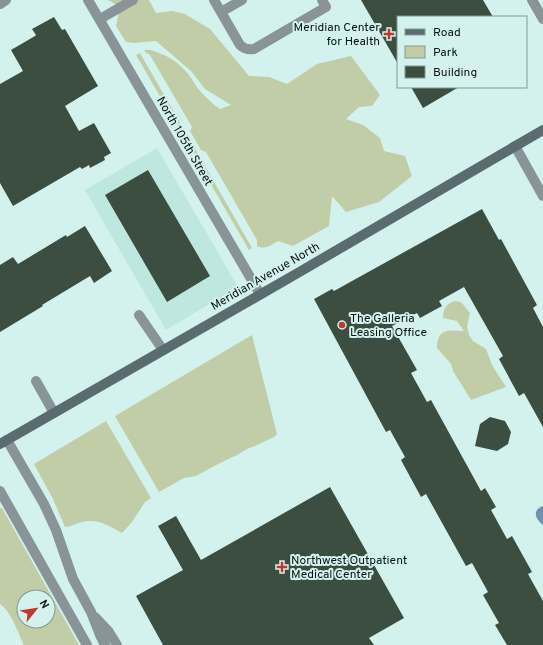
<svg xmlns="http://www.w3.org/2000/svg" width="543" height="645" font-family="Overpass,sans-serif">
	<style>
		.built { fill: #bee7e0 }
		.green { fill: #c1cda6; fill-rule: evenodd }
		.water { fill: #7092b0 }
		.building { fill: #3b4e40 }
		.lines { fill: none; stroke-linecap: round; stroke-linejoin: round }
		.lane { stroke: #889498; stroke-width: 10 }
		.street { stroke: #889498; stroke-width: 10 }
		.secondary { stroke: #5a6c70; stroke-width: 10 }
		.poi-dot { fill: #c4362b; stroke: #d3f2ed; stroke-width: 1.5 }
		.labels { text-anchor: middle; stroke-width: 4; stroke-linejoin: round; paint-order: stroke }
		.poi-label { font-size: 12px; fill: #081312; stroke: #d3f2ed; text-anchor: start }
		.street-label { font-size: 12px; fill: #081312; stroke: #d3f2ed }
	</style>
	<rect width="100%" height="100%" fill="#d3f2ed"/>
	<path class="built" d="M157,148l81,139 -72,43 -81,-140z"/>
	<path class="green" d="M108,0h41l7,13 16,-2 13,3 25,15 39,47 20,1 18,7 30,-20 34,-8 29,39 -8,11 -13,1 -13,12 17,6 17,13 4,13 21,5 7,20 -33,26 -33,10 -14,-16 -3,30 -36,20 -15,-5c-7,4 -12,9 -21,5v-6l-51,-88 -5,-2 -11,-19 2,-4 -42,-72 -2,-2 -1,1 -3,-4c6,-1 10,1 15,3 12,4 22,12 30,22 4,5 6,10 10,15 7,7 13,14 21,19l11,-4 -26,-16 -14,-18 -35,-30 -22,2 -8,-1 -10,-16 4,-19z
		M140,53l112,195 -3,2 -113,-195z
		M455,301l6,1 9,11 -3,13 2,9 4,6 13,8 6,16 14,22 -35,13 -18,-29 -2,-7 -14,-16c0,-20 12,-18 27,-17l-7,-10 -14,-3c0,-8 3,-15 12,-17z
		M252,335l25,99 -3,3 -17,8 -10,4 -10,6 -17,8 -24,13 -12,2 -25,14 -44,-76z
		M106,421l45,77 -6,4 -13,20 -10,11c-12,-7 -25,-15 -40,-11 -5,1 -10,4 -16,5h-1l-13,-30 -18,-33z
		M0,508h2l77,137h-56v-2c-5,-11 -13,-33 -23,-39zM24,597h24v24h-24z"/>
	<path class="water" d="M543,506v19c-8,-6 -11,-15 0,-19z"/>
	<path class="building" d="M361,0h122l10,17h-95v47z
		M54,17l8,13 3,-1 33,57 -33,20 14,25 15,-8 17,30 -7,4 1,3 -15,8 -1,-3 -7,4 -2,-2 -67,39 -13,-23v-99l23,-13 -12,-21 24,-14 1,-1 -4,-6z
		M411,87h48l-36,21z
		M148,170l62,106 -43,26 -62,-107z
		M482,209l17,31 2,-1 36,66 -4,3 10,19v100l-19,-34 -5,3 -20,-37 4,-3 -39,-69 -25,14 3,5 -22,12 -3,-5 -25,13 25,44 -6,3 16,29 4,-2 50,91 4,-3 11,19 -5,3 16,29 5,-3 20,36 -4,2 15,27v44h-36l-12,-20 4,-2 -16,-28 5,-3 -16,-29 -6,3 -40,-72 -5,3 -20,-37 4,-3 -15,-27 -4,2 -72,-133 18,-10 2,2z
		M85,226l27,45 -18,12 -4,-7 -48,29 1,1 -43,26v-67l13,-8 5,7 48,-29 1,2z
		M490,417l15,4 6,11 -3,12 -11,7 -22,-5 5,-22z
		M330,487l74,131 -35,20 5,7h-211l-27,-49 47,-26 -25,-44 18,-10 25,44z"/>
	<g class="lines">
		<path class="lane" d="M214,0l26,45c4,4 8,5 14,4l72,-42 -4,-7
			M532,0l11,19
			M221,12l21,-12
			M100,19l33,-19
			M139,315l24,35
			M36,381l18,32
			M7,440l37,64 12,26 17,49 18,33 9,23 5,10
			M0,491l87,154
			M95,617l14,15 8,13"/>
		<path class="street" d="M88,0l172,294
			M0,4l6,-4
			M515,146l28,50"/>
		<path class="secondary" d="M0,444l296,-170 247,-144"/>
	</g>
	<g class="poi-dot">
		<path d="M387 28h4v4h4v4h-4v4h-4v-4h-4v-4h4z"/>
		<circle cx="342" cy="325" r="4"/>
		<path d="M280 561h4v4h4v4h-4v4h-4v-4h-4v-4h4z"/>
	</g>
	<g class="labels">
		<g class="poi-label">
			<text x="380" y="31" text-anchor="end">Meridian Center<tspan x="380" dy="14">for Health</tspan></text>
			<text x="350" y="322">The Galleria<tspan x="350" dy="14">Leasing Office</tspan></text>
			<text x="291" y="564">Northwest Outpatient<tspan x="291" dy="14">Medical Center</tspan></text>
		</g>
		<g class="street-label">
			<text transform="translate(185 141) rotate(60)" y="4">North 105th Street</text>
			<text transform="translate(265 276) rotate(-30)" y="4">Meridian Avenue North</text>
		</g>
	</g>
	<rect x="397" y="16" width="130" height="72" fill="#d3f2ed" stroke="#829995"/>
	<rect x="405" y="29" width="20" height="6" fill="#5a6c70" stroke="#829995"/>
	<text x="433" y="36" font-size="12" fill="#081312">Road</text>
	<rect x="405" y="46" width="20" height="12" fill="#c1cda6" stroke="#829995"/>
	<text x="433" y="56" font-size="12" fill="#081312">Park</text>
	<rect x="405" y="66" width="20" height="12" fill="#3b4e40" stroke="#829995"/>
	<text x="433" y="76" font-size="12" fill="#081312">Building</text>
	<g transform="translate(36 609) rotate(60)"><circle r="19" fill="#d3f2ed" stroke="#829995"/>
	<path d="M0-3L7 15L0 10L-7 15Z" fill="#c4362b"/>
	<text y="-6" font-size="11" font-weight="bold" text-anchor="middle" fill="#081312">N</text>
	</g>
</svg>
